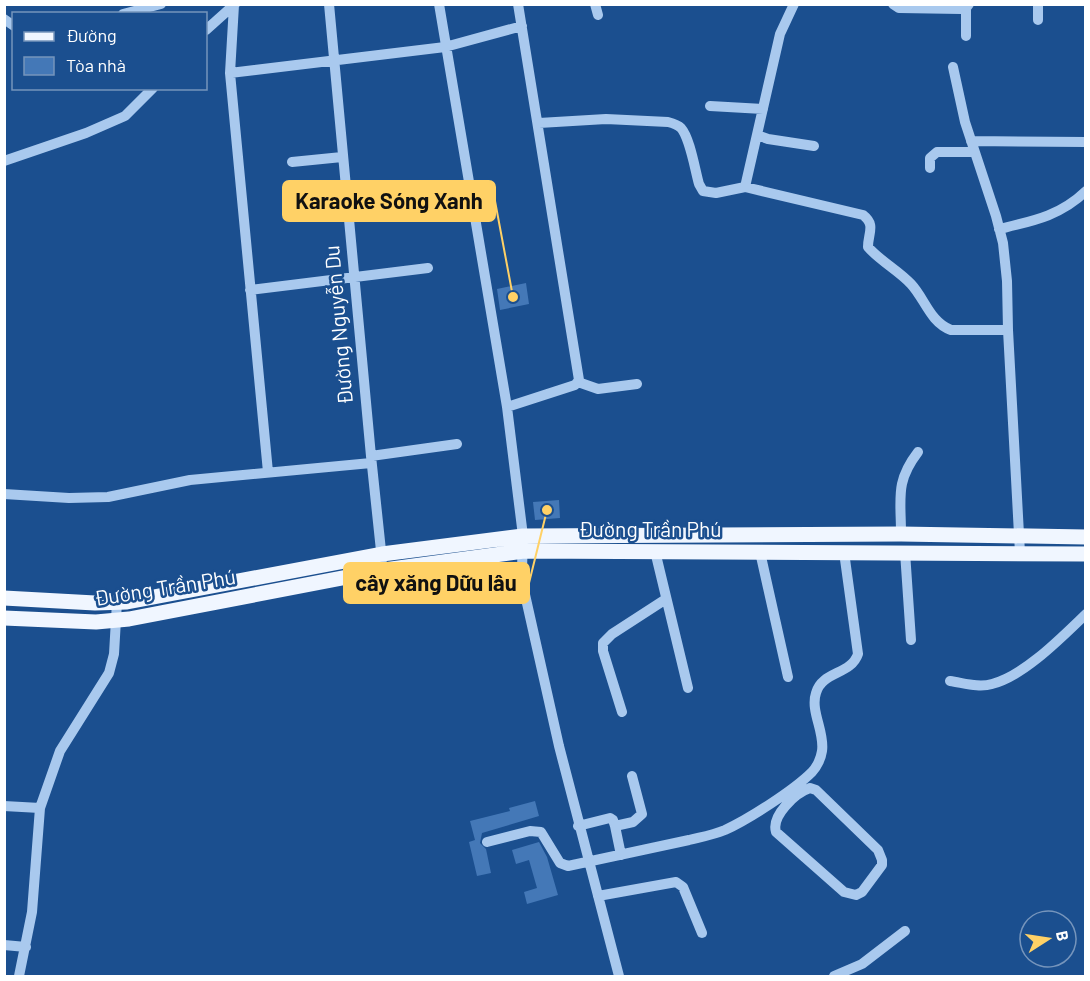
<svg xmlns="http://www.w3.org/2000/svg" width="1090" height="981" font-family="Barlow,sans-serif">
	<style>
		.building { fill: #4478b7 }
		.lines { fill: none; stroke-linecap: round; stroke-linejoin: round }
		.minor { stroke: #a9c9ee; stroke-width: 10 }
		.major { stroke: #f0f6ff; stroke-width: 15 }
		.labels { text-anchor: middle; stroke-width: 5; stroke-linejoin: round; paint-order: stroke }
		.street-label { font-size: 21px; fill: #fff; stroke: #1b4f8f }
		.leader { fill: none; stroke: #ffd166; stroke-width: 2 }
		.callout-dot { fill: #ffd166; stroke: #1b4f8f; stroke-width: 2 }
		.callout { fill: #ffd166; stroke: #ffd166; stroke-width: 2 }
		.callout-label { font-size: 22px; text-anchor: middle; font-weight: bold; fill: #111 }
	</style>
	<rect width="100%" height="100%" fill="#1b4f8f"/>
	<path class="building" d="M526,283l3,21 -29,6 -3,-21z
		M559,500l1,18 -25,2 -2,-18z
		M535,801l4,15 -57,17 -2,10 6,6 5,24 -14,3 -8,-34 6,-2 -5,-19 40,-10 -1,-3z
		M539,842l8,15 11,38 -31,9 -3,-12 13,-4 -8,-28 -13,4 -4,-14z"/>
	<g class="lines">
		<path class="minor" d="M329,4l42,452 11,104
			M439,4l68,403 16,129 -1,33 2,21 35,156 60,230
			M595,4l3,11
			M893,4l6,4 62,1 5,-1 3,-4
			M234,5l-4,68 38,399
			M966,8v28
			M123,14l38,-10
			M4,19l10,7
			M1038,20v-16
			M206,30l29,-26
			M953,67l12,55 31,94 7,27 4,38 1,49
			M230,73l215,-26 77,-21
			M710,106l53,3
			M539,123l67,-4 62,3c4,1 10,3 13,6 9,10 14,42 18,56l4,7 13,2 29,-6 118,28c13,10 5,18 5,32 12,14 30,23 43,37 14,15 19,38 40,46h57l12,223
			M757,135l11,4 46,7
			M971,141l115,1
			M4,161l82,-28 39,-17 28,-28
			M292,162l50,-5
			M930,168v-10l7,-6h37
			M745,187l35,-153 14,-30
			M999,229c34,-8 61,-13 87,-38
			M250,290l178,-22
			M578,382l20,7 39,-5
			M507,407l68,-22 4,-5 -61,-376
			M371,456l86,-12
			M4,494l65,4 39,-1 82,-17 181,-17
			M901,534c0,-36 -6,-52 17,-82
			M655,551l33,137
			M760,552l28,125
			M905,552l6,88
			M950,681c14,2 29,7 42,3 32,-8 70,-47 94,-70
			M622,712l-19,-61v-8l9,-9 54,-35
			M810,788l6,2 62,60 4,10v5l-20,27 -6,3 -12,-3 -68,-60c-5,-16 19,-39 34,-44z
			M4,806l36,2
			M578,826l32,-8 3,2 2,6
			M487,842l43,-11 11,1 19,31 8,3 121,-26c12,-3 24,-5 36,-10 24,-11 69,-40 87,-58 5,-5 9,-14 10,-21 3,-19 -12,-40 -6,-58 6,-22 35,-18 42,-39l-14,-102
			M621,855l-6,-29 18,-4 9,-8 -10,-38
			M598,896l78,-14 7,5 19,46
			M4,945l22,2
			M19,976l13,-64 8,-104 20,-57 49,-78 5,-19 3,-52
			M834,976l28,-12 43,-33"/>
		<path class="major" d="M4,598l91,5 32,-1 255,-48 141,-18 378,-2 185,3
			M4,618l92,4 33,-3 255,-49 140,-19 562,3"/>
	</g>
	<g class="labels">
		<g class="street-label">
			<text transform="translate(339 325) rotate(-95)" y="7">Đường Nguyễn Du</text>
			<text x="650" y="537">Đường Trần Phú</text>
			<text transform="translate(165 588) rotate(-9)" y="7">Đường Trần Phú</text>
		</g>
	</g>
	<path class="leader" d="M513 297L495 201M547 510L529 583"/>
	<g class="callout-dot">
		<circle cx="513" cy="297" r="6"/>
		<circle cx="547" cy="510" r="6"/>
	</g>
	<g class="callout">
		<rect x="283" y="181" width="212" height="40" rx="6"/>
		<rect x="344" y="563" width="185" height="40" rx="6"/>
	</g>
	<g class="callout-label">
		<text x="389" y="209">Karaoke Sóng Xanh</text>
		<text x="436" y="591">cây xăng Dữu lâu</text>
	</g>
	<rect width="1090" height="981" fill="none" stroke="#ffffff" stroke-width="12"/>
	<rect x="12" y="12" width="195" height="78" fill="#1b4f8f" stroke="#7695bc" stroke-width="1.5"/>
	<rect x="24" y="32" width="30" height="9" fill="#f0f6ff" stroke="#7695bc" stroke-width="1.5"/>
	<text x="66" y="42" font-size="18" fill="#ffffff">Đường</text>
	<rect x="24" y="57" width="30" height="18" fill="#4478b7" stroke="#7695bc" stroke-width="1.5"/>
	<text x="66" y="72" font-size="18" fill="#ffffff">Tòa nhà</text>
	<g transform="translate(1048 939) rotate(78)"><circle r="28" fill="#1b4f8f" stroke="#7695bc" stroke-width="1.5"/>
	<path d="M0-4.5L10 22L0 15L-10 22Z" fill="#ffd166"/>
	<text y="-9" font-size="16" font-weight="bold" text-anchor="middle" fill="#ffffff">B</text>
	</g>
</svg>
